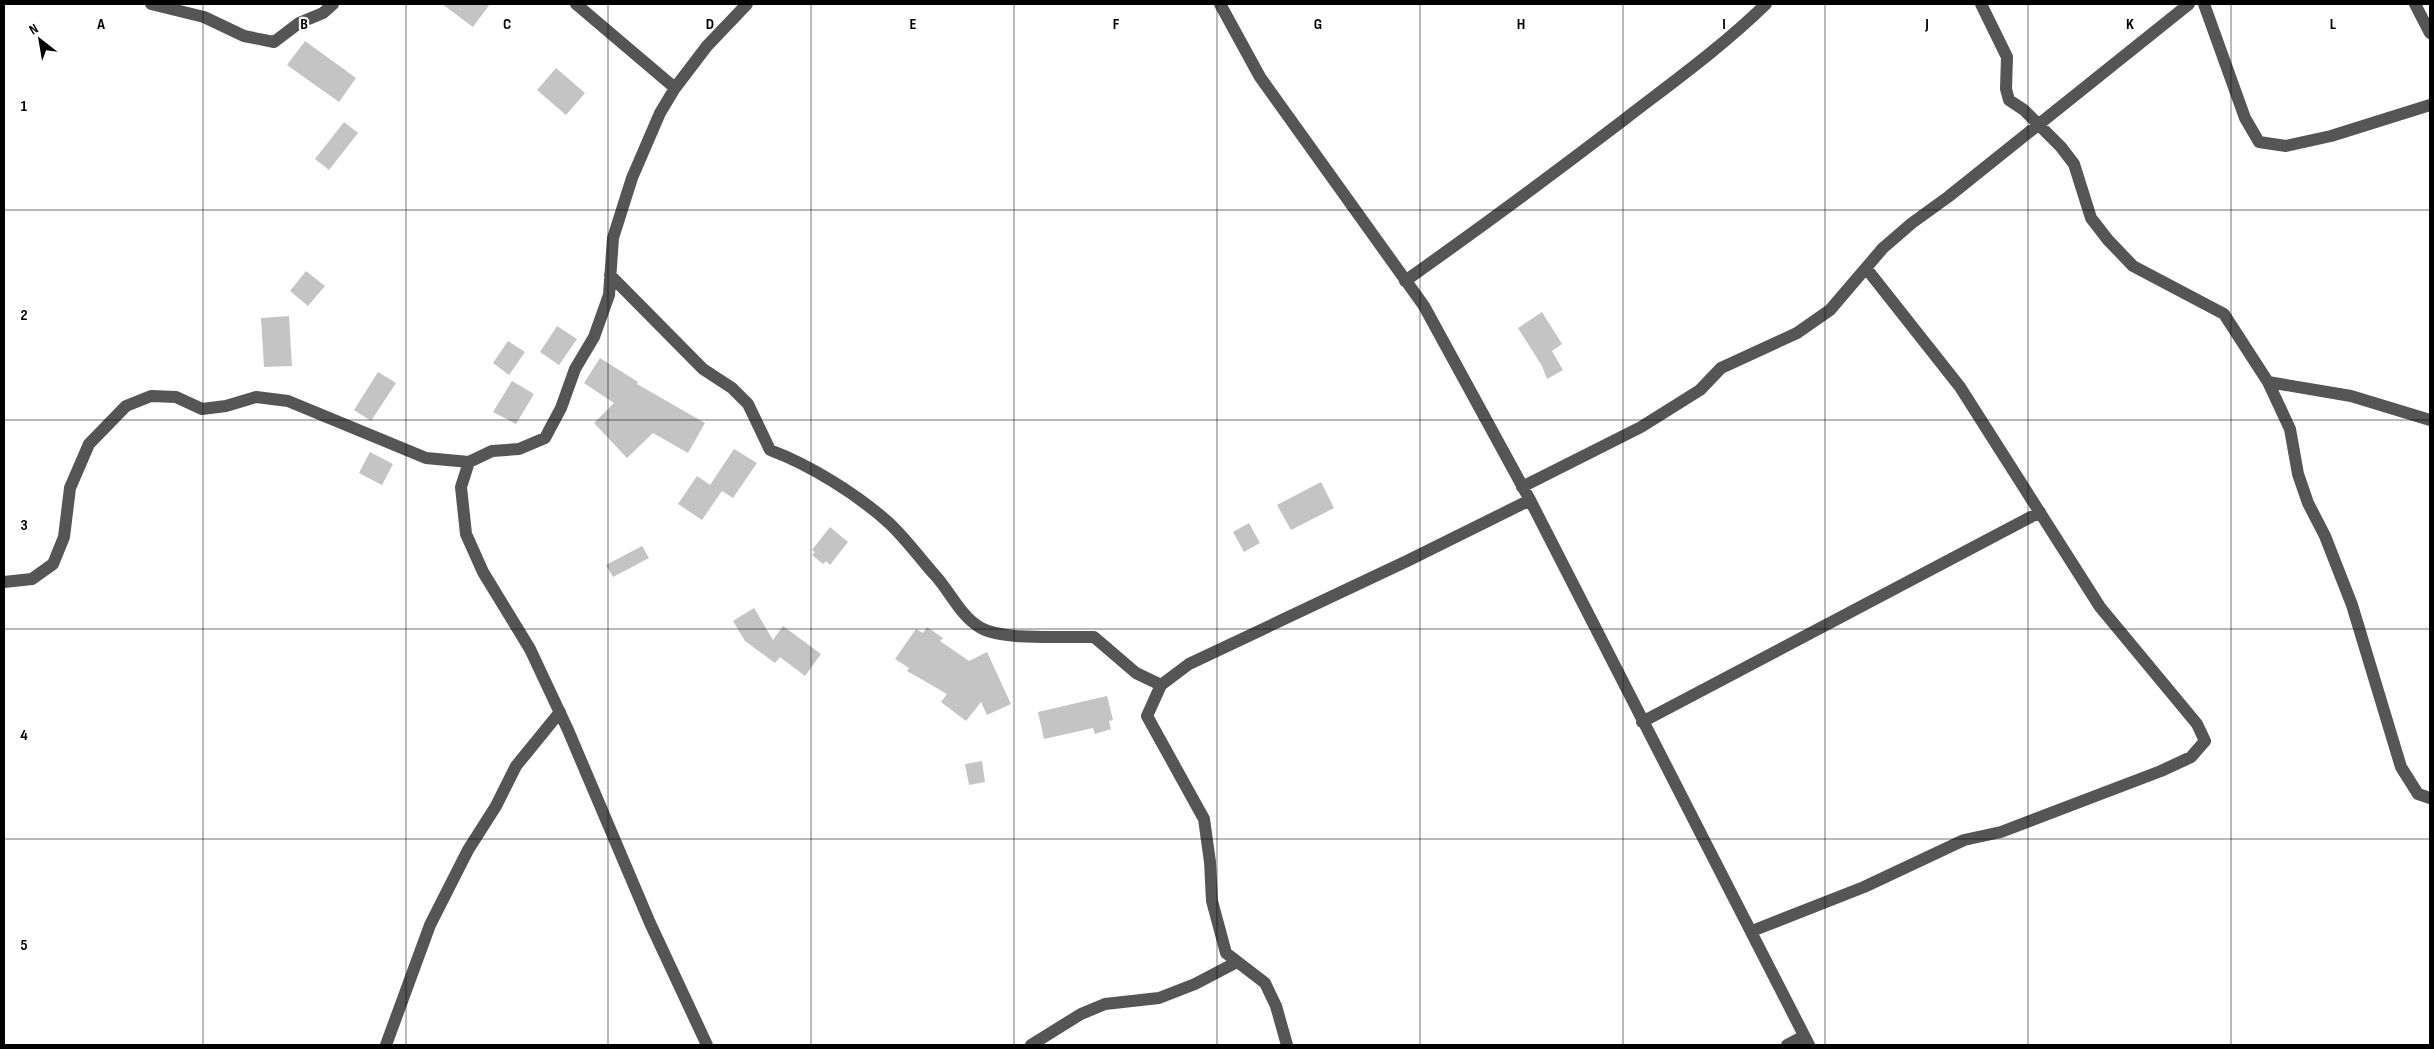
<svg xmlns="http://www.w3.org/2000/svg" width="2434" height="1049" font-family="'Sofia Sans Condensed',sans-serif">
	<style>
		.building { fill: #c4c4c4 }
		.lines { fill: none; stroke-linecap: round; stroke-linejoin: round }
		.minor { stroke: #555; stroke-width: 12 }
		.grid { fill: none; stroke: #000; stroke-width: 1; stroke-opacity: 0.55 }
		.grid-label { font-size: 16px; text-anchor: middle; font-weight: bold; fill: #000; stroke: #fff; stroke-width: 4.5; stroke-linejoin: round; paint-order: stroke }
	</style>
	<rect width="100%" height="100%" fill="#fff"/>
	<path class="building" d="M442,4h48l-17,23z
		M305,41l51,37 -17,24 -52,-37z
		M556,68l29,25 -19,22 -29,-25z
		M344,122l14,11 -29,37 -14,-11z
		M306,271l19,15 -17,20 -18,-15z
		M1542,312l20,32 -10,7 11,19 -16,9 -5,-13 -24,-38z
		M289,316l3,50 -28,1 -3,-49z
		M557,326l20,13 -18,26 -19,-13z
		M508,341l17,11 -16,23 -16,-12z
		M600,358l38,24 -1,2 68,39 -17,30 -35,-20 -26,25 -33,-35 20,-20 -30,-20z
		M378,372l18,11 -25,38 -17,-11z
		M512,381l22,13 -18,30 -23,-12z
		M734,449l23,14 -24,35 -11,-7 -20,29 -24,-16 19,-28 13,9z
		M370,452l23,12 -11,21 -23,-12z
		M1321,482l13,26 -43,22 -14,-25z
		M1249,523l11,20 -16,9 -11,-20z
		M830,527l18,15 -18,23 -4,-4 -3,3 -11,-9 3,-3 -3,-2z
		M642,546l7,12 -36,19 -7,-12z
		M754,608l19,32 10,-14 38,28 -16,22 -25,-19 -5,6 -30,-22 -12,-20z
		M927,627l16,11 -3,3 29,20 18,-9 24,52 -24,11 -6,-13 -15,19 -25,-19 6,-8 -40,-23 2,-3 -14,-9 21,-30 7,4z
		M1107,696l6,24 -4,1 2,8 -16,5 -2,-6 -49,11 -6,-27z
		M982,761l3,21 -16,3 -4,-21z"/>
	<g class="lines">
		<path class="minor" d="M151,4l53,13 40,19 30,6 25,-19 24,-10 10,-9
			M576,4l99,84
			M1220,4l40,73 164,229 106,194 279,545
			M1981,4l26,53 -1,32 3,11 15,10 37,37 13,17 17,54 17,22 25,26 91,48 44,68 22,47 8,45 10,29 17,33 27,69 49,162 17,27 12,4
			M2204,4l41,114 14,24 27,4 45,-10 99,-31
			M2415,4l15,29
			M610,275l93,94 29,19 16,16 22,46c40,15 87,44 119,73 16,15 30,34 45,51 16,17 26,42 47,54 24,13 84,8 113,9l42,36 25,12
			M1405,281c75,-53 148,-107 220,-162 48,-37 98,-73 141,-115
			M2268,382l83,14 79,24
			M469,462l-8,25 5,47 17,38 47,77 38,81 82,193 57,122
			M1522,487l119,-60 59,-37 21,-22 76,-35 33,-23 53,-62 29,-25 36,-26 241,-193
			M4,582l28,-3 21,-15 11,-27 6,-49 19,-44 37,-38 25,-10 25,1 26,12 24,-3 30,-9 32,4 138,57 43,4 23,-11 27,-2 26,-11 16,-30 14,-39 19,-32 15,-42 4,-57 19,-60 28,-65 15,-25 32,-42 40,-42
			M1642,722l398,-210
			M1752,931l112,-44 100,-47 37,-8 160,-61 30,-14 14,-16 -8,-17 -97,-117 -140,-220 -94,-119
			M386,1045l44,-120 38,-75 28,-44 20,-40 44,-54
			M1031,1045l50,-31 24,-10 54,-6 36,-14 42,-22
			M1287,1045l-11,-39 -11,-23 -39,-30 -14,-52 -2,-39 -6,-43 -57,-103 14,-31 28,-21 218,-103 123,-61
			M1787,1045l17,-9"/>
	</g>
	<path class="grid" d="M203,4v1041M406,4v1041M608,4v1041M811,4v1041M1014,4v1041M1217,4v1041M1420,4v1041M1623,4v1041M1825,4v1041M2028,4v1041M2231,4v1041M4,210h2426M4,420h2426M4,629h2426M4,839h2426"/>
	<g class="grid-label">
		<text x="101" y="29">A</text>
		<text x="304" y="29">B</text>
		<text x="507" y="29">C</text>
		<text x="710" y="29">D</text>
		<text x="913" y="29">E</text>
		<text x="1116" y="29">F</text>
		<text x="1318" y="29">G</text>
		<text x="1521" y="29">H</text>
		<text x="1724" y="29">I</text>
		<text x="1927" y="29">J</text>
		<text x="2130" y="29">K</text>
		<text x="2333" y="29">L</text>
		<text x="24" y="111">1</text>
		<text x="24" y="320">2</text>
		<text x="24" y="530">3</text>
		<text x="24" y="740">4</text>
		<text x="24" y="950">5</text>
	</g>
	<rect width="2434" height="1049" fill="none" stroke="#000000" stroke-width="10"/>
	<g transform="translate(40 40) rotate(329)" stroke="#ffffff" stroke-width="4" paint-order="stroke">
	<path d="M0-4L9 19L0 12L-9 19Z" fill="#000000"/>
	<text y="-8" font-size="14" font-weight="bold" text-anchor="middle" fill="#000000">N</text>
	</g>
</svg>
